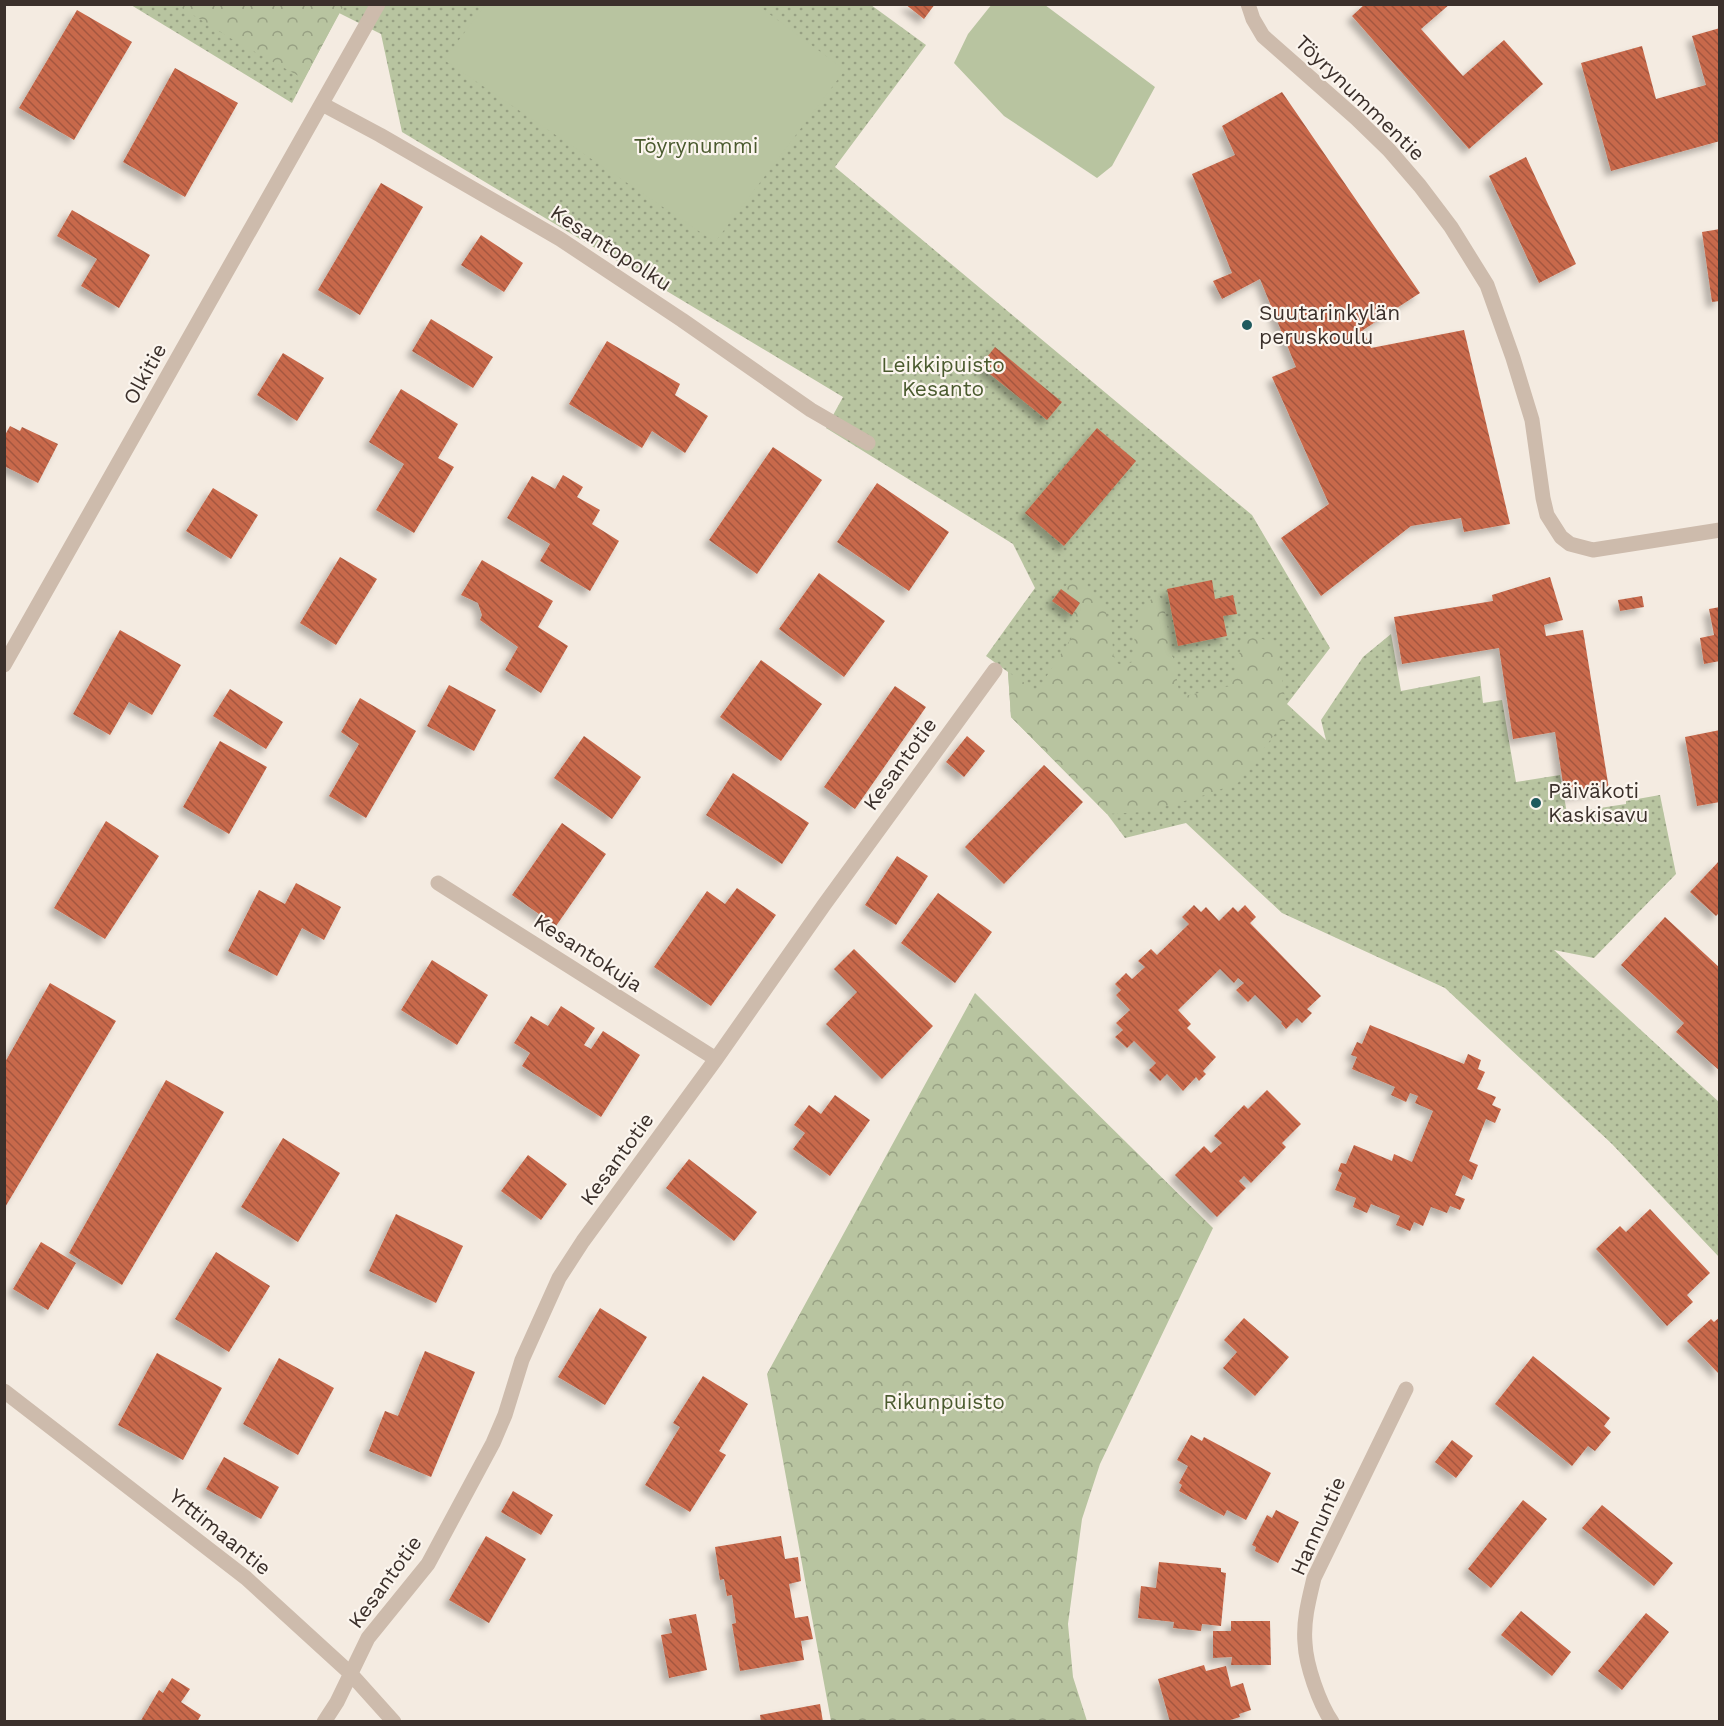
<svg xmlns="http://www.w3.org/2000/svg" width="1724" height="1726" font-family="'Work Sans',sans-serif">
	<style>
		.green { fill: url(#green-dots) }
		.forest { fill: url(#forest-crowns) }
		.pitch { fill: #b8c4a0 }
		.building { fill: url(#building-back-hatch); filter: url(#shadow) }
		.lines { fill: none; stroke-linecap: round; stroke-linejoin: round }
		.minor { stroke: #cdbbac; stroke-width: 15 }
		.poi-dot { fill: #1f5a5e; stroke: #fbf5ee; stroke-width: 2 }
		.labels { text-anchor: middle; stroke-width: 4.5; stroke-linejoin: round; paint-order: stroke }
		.street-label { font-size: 21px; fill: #3b302b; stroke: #fbf5ee }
		.park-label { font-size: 21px; fill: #4a5a2e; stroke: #fbf5ee }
		.poi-label { font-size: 21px; fill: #3b302b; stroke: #fbf5ee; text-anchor: start }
	</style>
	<defs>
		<pattern id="green-dots" width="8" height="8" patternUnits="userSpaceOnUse" patternTransform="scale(1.5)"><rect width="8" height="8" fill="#b8c4a0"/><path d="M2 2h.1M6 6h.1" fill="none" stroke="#97a083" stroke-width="1.8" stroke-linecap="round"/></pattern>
		<pattern id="forest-crowns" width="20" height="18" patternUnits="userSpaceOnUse" patternTransform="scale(1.5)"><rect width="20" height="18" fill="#b8c4a0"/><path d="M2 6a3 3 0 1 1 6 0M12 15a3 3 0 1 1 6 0" fill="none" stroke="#97a083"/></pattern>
		<pattern id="building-back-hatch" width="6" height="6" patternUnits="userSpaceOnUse" patternTransform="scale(1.5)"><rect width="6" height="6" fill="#c8694b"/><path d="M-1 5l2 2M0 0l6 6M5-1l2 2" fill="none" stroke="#a4573f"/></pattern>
		<filter id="shadow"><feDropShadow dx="-5.5" dy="5.5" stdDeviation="3" flood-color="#0004"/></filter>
	</defs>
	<rect width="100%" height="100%" fill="#f4ebe1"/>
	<path class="green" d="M131,5h740l55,40 -91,122 417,348 78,133 -43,56 39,36 -5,-20 42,-63 28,-23 10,57 79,-15 3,27 19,-3 14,82 44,-7 7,38 59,-9v-3l34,-6 16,79 -82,84 -40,-8 165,152v155l-107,-113 -167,-156 -163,-75 -96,-90 -61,15 -18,-24 -96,-97 -3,-45 -22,-16 49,-68 -22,-44 -187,-116 17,-31 -441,-265 -21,-98 -42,-21 -47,90z"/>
	<path class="forest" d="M177,5l167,-1v1l-40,74 -74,-41z
		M1079,577c17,18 30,32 33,57 1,10 0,18 3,28l8,4 9,-4c4,-12 1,-24 4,-35 3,-13 13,-24 20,-35l7,9 17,96 50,-11 15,-52 31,9 10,61 7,6 -55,73 -39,14 -55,15 -37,2 -96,-97 -3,-45 29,19 44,-68 -9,-8 8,-12 -19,-14z
		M975,993l238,235 -113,236 -18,55 -14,105 5,53 14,44h-256l-64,-347z"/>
	<path class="pitch" d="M756,4l89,66 -130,172 -271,-182 41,-55z
		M992,4l53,1 110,82 -43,79 -15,12 -93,-62 -50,-53 14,-29z"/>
	<path class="building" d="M905,4h30l-11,15z
		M1365,4h85l-29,25 42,47 41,-36 39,44 -74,65 -117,-133z
		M77,10l55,32 -58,98 -55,-32z
		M1720,28v113l-109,30 -30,-108 61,-17 14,53 50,-14 -14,-49z
		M175,68l63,35 -53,94 -62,-35z
		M1282,92l138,201 -57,37 8,18 93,-18 46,194 -46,8 -3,-14 -50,8 -90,70 -40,-58 48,-34 -57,-127 24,-10 -36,-88 -38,20 -9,-18 19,-8 -40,-99 43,-19 -13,-29z
		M1526,157l50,107 -37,19 -50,-107z
		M381,183l42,24 -63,108 -42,-25z
		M72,210l78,45 -31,53 -38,-22 16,-27 -40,-23z
		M1720,229v72l-8,1 -10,-70z
		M481,235l42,28 -19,29 -43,-27z
		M431,319l62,38 -20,31 -61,-37z
		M607,341l73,43 -5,11 33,21 -23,37 -33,-22 -10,17 -73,-44z
		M995,347l67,55 -15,18 -67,-54z
		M283,353l41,25 -27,43 -40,-26z
		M401,389l57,35 -20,34 16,9 -40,66 -38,-23 28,-46 -35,-22z
		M10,426l10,5 2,-4 36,17 -20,39 -34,-17 2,-6h-2v-23z
		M1097,428l39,33 -72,85 -39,-33z
		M773,447l49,33 -65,94 -48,-34z
		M563,475l20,12 -6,10 23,13 -8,14 27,17 -29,50 -50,-30 10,-17 -43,-26 25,-42 23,13z
		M877,483l72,49 -40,59 -72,-49z
		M213,488l45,27 -27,44 -45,-28z
		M340,557l37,22 -41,66 -36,-22z
		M482,560l71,41 -15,26 30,19 -27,47 -36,-23 13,-23 -38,-27 2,-5 -4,-12 -17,-8z
		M819,573l66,48 -41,56 -65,-48z
		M1550,577l13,43 -19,5 2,11 37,-6 26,159 -44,7 -10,-64 -42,7 -14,-91 -97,16 -8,-47 99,-16 -1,-6z
		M1212,580l3,19 18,-4 4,19 -14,2 4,20 -49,10 -11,-57z
		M1061,589l19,14 -8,12 -20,-14z
		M1642,596l2,11 -24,4 -2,-11z
		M1720,607v54l-16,3 -4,-26 14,-3 -5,-26z
		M120,630l61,35 -29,50 -23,-13 -19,33 -37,-21z
		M761,660l61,44 -41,57 -61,-44z
		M449,685l47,25 -22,41 -47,-25z
		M895,686l31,21 -71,102 -31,-22z
		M230,689l53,33 -17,27 -53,-33z
		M360,698l56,33 -50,87 -37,-22 30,-52 -18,-12z
		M1720,730v72l-23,4 -12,-69z
		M584,736l57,41 -29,42 -58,-41z
		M967,736l18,15 -21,26 -18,-15z
		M220,741l47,26 -38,67 -46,-27z
		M1044,765l39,37 -79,82 -39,-37z
		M733,773l76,50 -27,41 -76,-49z
		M106,821l53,35 -54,83 -51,-31z
		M562,823l44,31 -50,72 -44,-31z
		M897,856l31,20 -32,49 -31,-20z
		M1720,860v52l-4,4 -26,-24z
		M296,883l45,24 -17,33 -22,-12 -25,48 -49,-25 31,-61 26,14z
		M737,888l39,27 -65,91 -57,-39 53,-76 18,13z
		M938,893l54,39 -37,51 -54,-40z
		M1194,905l7,7 5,-5 13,14 14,-14 5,5 7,-7 11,12 -6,6 71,73 -14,13 5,4 -10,10 -5,-5 -11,11 -5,-6 1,-1 -27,-27 -7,7 -12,-12 8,-7 -6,-5 -4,5 -14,-14 -42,41 13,14 -4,4 29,29 -13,14 3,3 -7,7 -3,-4 -13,14 -16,-17 -7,7 -11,-11 7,-7 -22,-22 -7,7 -12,-11 8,-7 -7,-7 14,-13 -14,-15 5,-5 -6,-6 11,-11 6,6 13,-12 -7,-6 13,-12 6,6 32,-31 -7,-7z
		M1665,917l55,51v103l-44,-39 8,-9 -63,-58z
		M854,949l79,77 -51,53 -56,-55 31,-32 -23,-23z
		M432,960l56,35 -31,50 -56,-35z
		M50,983l66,38 -112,188v-145z
		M561,1006l34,22 -11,17 7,4 12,-18 37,24 -39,62 -79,-51 8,-13 -16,-10 17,-27 17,10z
		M1370,1025l94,39 4,-10 13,6 -3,9 7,3 -8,17 19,8 -4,8 9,4 -6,14 -9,-4 -17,42 9,4 -6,15 -9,-5 -8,20 10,4 -5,11 -10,-4 -3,7 -16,-6 -8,19 -9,-4 -4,9 -14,-6 4,-9 -29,-12 -4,9 -14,-6 3,-9 -21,-8 7,-17 -4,-2 3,-8 5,1 8,-19 38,16 2,-7 18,8 21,-51 -18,-8 3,-7 -8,-3 -4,9 -15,-7 4,-8 -43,-18 5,-12 -6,-2 6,-13 5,2z
		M166,1080l58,32 -102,173 -53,-32z
		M1267,1090l34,34 -19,19 4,4 -35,36 -7,-7 -5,5 7,7 -29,29 -42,-42 29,-29 7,7 11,-10 -8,-7 30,-31 4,4z
		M835,1095l35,25 -40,56 -37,-27 12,-16 -11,-8 15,-20 12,9z
		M283,1138l57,35 -42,69 -57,-35z
		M528,1155l39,29 -26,36 -40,-29z
		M689,1159l68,53 -23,29 -68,-53z
		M1650,1209l60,64 -23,22 6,7 -26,24 -71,-77 24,-23 6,6z
		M396,1214l67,32 -27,57 -67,-32z
		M41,1242l35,21 -28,47 -35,-21z
		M216,1252l54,34 -41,66 -54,-33z
		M600,1308l47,29 -42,68 -47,-28z
		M1720,1317v58l-33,-34 24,-22 3,3z
		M1244,1318l45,39 -34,39 -32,-28 14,-16 -13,-12z
		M425,1351l50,21 -44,105 -62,-26 16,-40 13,5z
		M157,1353l65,35 -39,72 -65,-35z
		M1533,1356l77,62 -6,8 7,6 -16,19 -7,-5 -16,20 -77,-62z
		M279,1358l55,30 -36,67 -55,-31z
		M703,1376l45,28 -29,47 7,4 -36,57 -45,-27 35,-58 -7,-4z
		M1191,1435l11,6 2,-4 67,36 -25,47 -19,-10 -3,6 -45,-25 3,-6 -3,-2 9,-17 -11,-6z
		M1452,1440l21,16 -17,22 -21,-16z
		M224,1457l55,30 -18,32 -55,-30z
		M513,1491l40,24 -12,20 -40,-23z
		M1523,1500l24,19 -56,69 -23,-19z
		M1602,1505l71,58 -19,23 -72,-58z
		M1276,1510l23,12 -21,41 -23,-12 1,-4 -4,-2 15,-30 5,3z
		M486,1536l40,23 -37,64 -40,-23z
		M781,1536l4,23 13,-2 3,24 -12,3 6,34 13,-2 5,23 -12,2 3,19 -64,11 -8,-47 4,-1 -4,-28 -5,1 -3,-17 -4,1 -5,-33z
		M1159,1562l62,6v4l5,1 -5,53 -19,-2 -1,7 -28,-3 1,-6 -36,-4 3,-32 15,2z
		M1521,1611l50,41 -19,24 -51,-41z
		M1646,1613l23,19 -47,58 -24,-19z
		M696,1614l11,56 -38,8 -8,-43 11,-2 -3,-14z
		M1231,1621h39l1,44h-40l1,-8 -19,1v-27h18z
		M1204,1665l2,6 20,-5 5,21 12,-4 8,27 -12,4 1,3 -16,5h-54l-12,-43z
		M172,1678l18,11 -9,13 20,13 -4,7h-57l19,-32 4,3z
		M820,1704l3,18h-62l-1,-7z"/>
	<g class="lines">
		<path class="minor" d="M1248,4l5,15 10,17 93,82 33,32 31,36 31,41 36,58 26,73 19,62 11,78 4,17 14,22 9,7 23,6 127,-20
			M322,104l58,31 180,104 122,81 129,90 57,33
			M4,665l374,-661
			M438,883l278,176
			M4,1391l242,187 104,95 44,49
			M324,1722l13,-20 31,-64 60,-74 65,-121 12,-28 17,-55 37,-82 24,-37 133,-182 108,-154 171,-235
			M1332,1722c-13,-19 -26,-57 -27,-79 -2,-22 4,-44 9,-65l92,-189"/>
	</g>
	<g class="poi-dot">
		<circle cx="1247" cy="325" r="6"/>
		<circle cx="1536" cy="803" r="6"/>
	</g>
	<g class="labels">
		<g class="street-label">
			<text transform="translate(1360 98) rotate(44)" y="7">Töyrynummentie</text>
			<text transform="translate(611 248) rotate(33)" y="7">Kesantopolku</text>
			<text transform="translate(145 374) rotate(-61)" y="7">Olkitie</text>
			<text transform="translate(900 764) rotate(-54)" y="7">Kesantotie</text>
			<text transform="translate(588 953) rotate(33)" y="7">Kesantokuja</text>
			<text transform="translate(617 1159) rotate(-54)" y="7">Kesantotie</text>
			<text transform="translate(1318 1526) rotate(-66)" y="7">Hannuntie</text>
			<text transform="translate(220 1532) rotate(39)" y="7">Yrttimaantie</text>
			<text transform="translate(385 1582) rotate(-54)" y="7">Kesantotie</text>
		</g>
		<g class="park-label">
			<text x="696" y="153">Töyrynummi</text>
			<text x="943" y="372">Leikkipuisto<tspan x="943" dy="24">Kesanto</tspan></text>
			<text x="944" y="1409">Rikunpuisto</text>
		</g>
		<g class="poi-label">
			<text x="1259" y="320">Suutarinkylän<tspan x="1259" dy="24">peruskoulu</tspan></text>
			<text x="1548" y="798">Päiväkoti<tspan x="1548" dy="24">Kaskisavu</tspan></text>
		</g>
	</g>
	<rect width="1724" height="1726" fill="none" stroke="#3b302b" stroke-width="12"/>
</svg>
